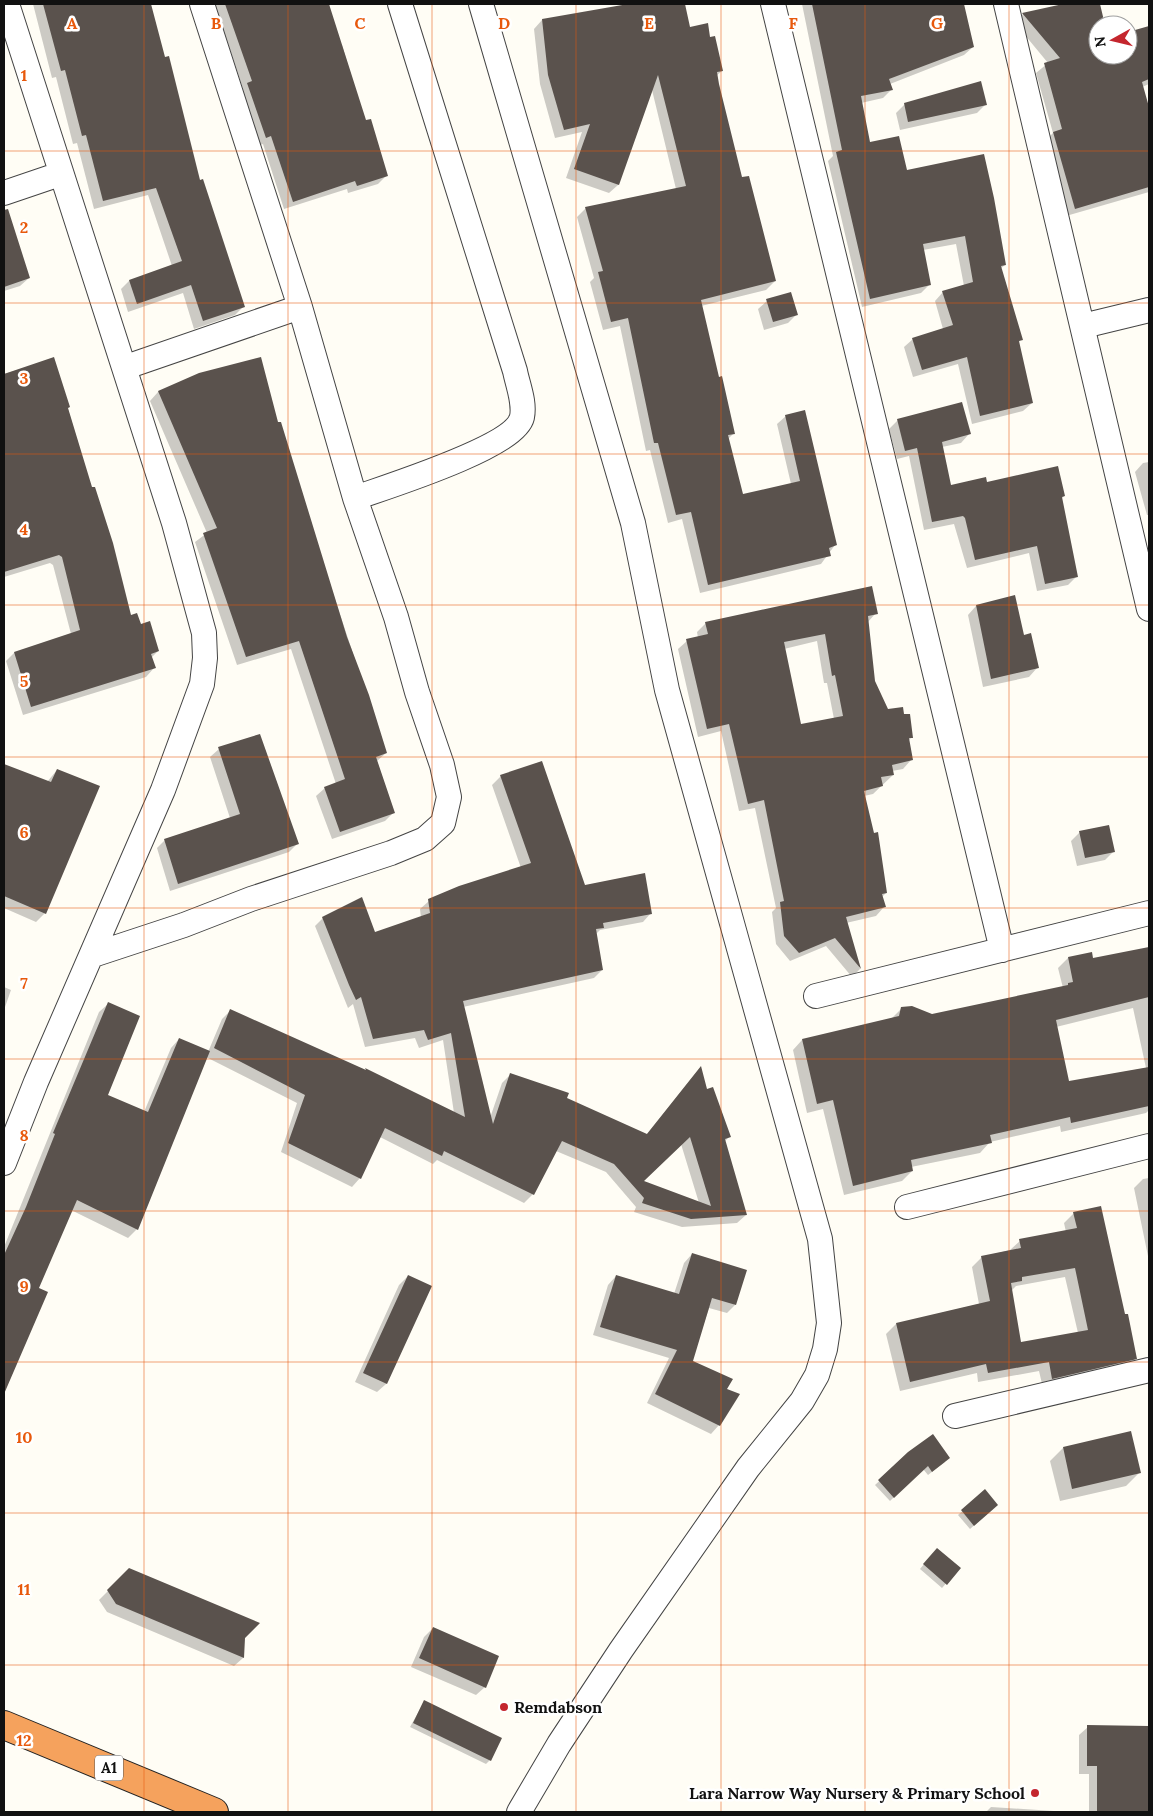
<svg xmlns="http://www.w3.org/2000/svg" width="1153" height="1816" font-family="Lora,serif">
	<style>
		.shadow { fill: #0003; fill-rule: evenodd }
		.building { fill: #5a524d; fill-rule: evenodd }
		.lines { fill: none; stroke-linecap: round; stroke-linejoin: round }
		.street-casing { stroke: #444; stroke-width: 26 }
		.highway-casing { stroke: #222; stroke-width: 30 }
		.street { stroke: #fff; stroke-width: 24 }
		.highway { stroke: #f5a25d; stroke-width: 28 }
		.grid { fill: none; stroke: #e8590c; stroke-width: 1; stroke-opacity: 0.55 }
		.poi-dot { fill: #c4262e; stroke: #fff; stroke-width: 2 }
		.labels { text-anchor: middle; stroke-width: 5; stroke-linejoin: round; paint-order: stroke }
		.shield { fill: #fff; stroke: #585858; stroke-width: 1 }
		.shield-label { font-size: 15px; font-weight: bold; fill: #111 }
		.poi-label { font-size: 16px; font-weight: bold; fill: #111; stroke: #fff; text-anchor: start }
		.grid-label { font-size: 16px; text-anchor: middle; font-weight: bold; fill: #e8590c; stroke: #fff; stroke-width: 5; stroke-linejoin: round; paint-order: stroke }
	</style>
	<rect width="100%" height="100%" fill="#fffdf5"/>
	<path class="shadow" d="M33,4h116l50,178 44,125 -8,8 -41,14 -11,-36 -55,19 -7,-23 8,-8 43,-15 -24,-71 -54,14 -17,-66 -4,1 -17,-67 -4,1z
		M215,4h112l13,41h2l23,77 21,54 -8,8 -30,9 -1,-4 -63,20 -21,-65 -5,2 -19,-54 4,-3z
		M624,4h60l5,24 20,10 13,33 -6,5 25,103 34,102 -9,9 -65,16 17,72 16,55 -6,6 14,57 49,-12 -14,-60 9,-8 49,129 -14,19 -121,29 -18,-74 -14,4 -18,-73 -4,1 -26,-125 -17,4 -13,-48 4,-4 -17,-61 9,-9 90,-19 -24,-99 -34,95 -9,8 -43,-15 16,-46 -27,6 -15,-54 -6,-55 8,-9 82,-14z
		M802,4h161l10,43 -9,8 -74,29 2,5 -9,9 -22,5 8,40 37,29 99,93 -5,4 21,70 -3,4 14,60 -9,8 -51,13 -14,-60 -45,13 -9,-30 9,-8 30,-10 -8,-28 8,-9 21,-6 -8,-42 -33,6 7,34 -9,9 -59,14 -34,-146 5,-5z
		M1071,4h28l5,21h-6v30h30v-22l21,-6v57l-7,3 7,25v80l-83,24 -21,-75 8,-8 -17,-60 12,-10 -33,-40 8,-9z
		M905,104l80,1 -8,8 -77,17 -4,-17z
		M11,223l18,55 -9,8 -16,5v-66z
		M767,301l30,13 -9,9 -24,7 -6,-21z
		M53,359l77,258 10,8 18,26 -7,7 3,10 -8,9 -123,38 -17,-54 8,-8 57,-19 -18,-69 -3,-2 -46,14v-203z
		M199,375l78,49 109,329 -9,8 17,51 -9,9 -53,18 -16,-43 9,-8 11,-4 -45,-135 -54,16 -42,-123 12,-9 -57,-132 8,-9z
		M898,420l71,14 -8,9 -19,4 8,40 36,-4 78,13 -3,3 16,77 -9,9 -31,6 -8,-38 -62,15 -13,-44 -30,6 -15,-74 -12,3 -8,-30z
		M1149,462v53h-2l-12,-43 8,-9z
		M1014,597l9,39 14,32 -8,9 -46,10 -15,-72 8,-9z
		M876,613l-9,10 7,59 13,28 25,27 -4,4 3,19 -8,9 -11,2 1,4 -20,19 -9,2 22,97 -4,4 2,10 -8,9 -30,7 14,46 -8,8 -26,-31 -36,15 -14,-17 -4,-32 4,-4 -21,-100 -16,3 -18,-80 -23,6 -20,-88 9,-8 11,-3 -1,-6 9,-9zM817,641l7,42h3l7,36 -34,7 -16,-77z
		M219,749l79,94 -9,9 -119,39 -13,-43 8,-8 65,-22 -20,-61z
		M4,765l43,17 10,-12 -12,143 -9,9 -32,-14z
		M501,776l84,110 66,27 -8,9 -43,8 -4,4 6,36 -8,8 -131,29 27,111 12,-35 9,-9 135,61 54,-67 6,23 23,46 -5,5 22,73 -9,8 -55,4 -48,-15 2,-5 -30,-35 -50,-21 -23,43 -9,9 -87,-43 -4,4 -53,-27 -20,41 -8,9 -71,-35 16,-49 -91,-46 -69,172 -9,9 -57,-28 -34,79 9,4 -42,100v-146l95,-235 9,-8 -2,91 38,17 27,-64 8,-9 29,13 14,-33 8,-8 135,59 89,43 -11,-73 -24,8 -4,-10 -50,9 -12,-43 -5,4 -33,-82 8,-8 52,16 46,-16 -1,-9 9,-8 92,-33 -29,-83zM681,1144l18,59 -57,-21z
		M1080,832l34,19 -9,9 -28,6 -6,-25z
		M1149,948v162l-3,3 -85,19 -1,-6 -70,16 -10,11 -69,14 1,4 -10,10 -58,14 -21,-86 -16,4 -14,-63 9,-10 89,-21 11,-11 30,7 131,-27 -5,-20 10,-10 24,2zM1133,1008l13,60 -78,14 -12,-55z
		M4,987l7,3 -7,20z
		M1149,1178v83l-15,-73 9,-9z
		M1074,1213l50,103 12,42 -10,10 -83,20 -4,-17 -61,11 -1,-9 -77,18 -14,-57 10,-10 83,-20 -7,-37 10,-10 28,-7 10,-9 46,-9 -2,-9zM1065,1277l13,56 -58,11 -9,-53 5,-5z
		M692,1254l43,51 -8,8 -18,-5 -18,54 35,28 -7,35 -8,9 -64,-31 22,-45 -76,-23 15,-50 8,-9 58,18 10,-31z
		M408,1276l22,10 -44,98 -9,8 -22,-10 44,-97z
		M1063,1448l76,25 -13,13 -66,15 -10,-40z
		M910,1453l35,9 -17,13 -5,-6 -33,32 -15,-16z
		M985,1491l8,18 -23,20 -12,-14z
		M933,1553l23,19 -14,16 -22,-19z
		M129,1570l115,68 -1,20 -9,8 -127,-54 -8,-12z
		M433,1628l52,59 -9,8 -65,-28 13,-30z
		M424,1702l66,58 -4,4 -76,-37z
		M1088,1727l61,1v84h-60v-38h-10v-39z
		M991,1807l78,5h-83z"/>
	<path class="building" d="M43,4h108l14,53 4,-1 31,124 3,-1 42,128 -42,14 -12,-36 -54,19 -8,-24 53,-19 -26,-73 -53,13 -17,-66 -4,1 -17,-66 -4,1z
		M225,4h104l37,116 5,-1 17,57 -31,10 -2,-5 -62,21 -22,-66 -5,2 -19,-55 5,-2z
		M628,4h57l5,23 18,-4 2,14 5,-1 8,35 -6,1 2,12 23,93 7,-1 27,105 -75,19 18,77 3,-1 13,58 -7,1 15,59 57,-13 -15,-66 20,-5 32,135 -8,3 2,8 -123,29 -17,-73 -15,3 -18,-72h-4l-26,-125 -17,4 -13,-50 5,-1 -18,-64 101,-21 -28,-111 -39,110 -45,-16 16,-45 -26,6 -16,-55 -6,-56z
		M812,4h152l10,43 -85,32 4,11 -32,6 9,46 29,-6 8,34 77,-16 10,44 12,67 -5,1 22,74 -4,1 14,62 -53,13 -13,-59 -45,13 -10,-32 41,-13 -11,-34 31,-9 -8,-46 -42,8 8,41 -61,14 -34,-147 6,-2z
		M1063,4h37l5,21h-7v30h30v-23l21,-6v53l-7,3 7,25v80l-74,22 -22,-77 9,-3 -18,-66 16,-5 -38,-45z
		M981,81l6,24 -79,17 -4,-19z
		M8,209l22,69 -26,9v-77z
		M791,292l7,23 -25,7 -7,-23z
		M54,357l16,50 -2,1 24,79h3l18,56 18,72 6,-2 4,11 9,-3 9,30 -8,3 5,14 -125,39 -17,-55 66,-22 -18,-73 -3,-2 -55,17v-198z
		M261,357l17,65h3l66,215 22,58 18,58 -11,4 19,56 -55,19 -16,-45 21,-8 -46,-138 -53,16 -43,-124 14,-5 -59,-137 41,-18z
		M962,402l9,32 -29,8 9,43 35,-8 1,5 71,-16 7,30 -3,1 16,80 -33,7 -8,-38 -62,14 -10,-42 -2,-2 -31,6 -15,-74 -12,3 -8,-32z
		M872,586l6,28 -10,2 7,65 13,28 15,-2 1,7h6l3,24h-4l4,22 -21,5 2,10 -13,2 2,9 -19,5 10,42 4,-1 9,61 -5,1 4,13 -40,10 15,52 -26,-31 -36,15 -15,-17 -4,-34 4,-1 -20,-101 -16,4 -19,-80 -22,5 -21,-90 22,-5 -3,-12zM825,634l7,42 3,-1 8,41 -42,8 -17,-82z
		M1015,595l9,40 7,-2 8,35 -48,11 -15,-74z
		M260,734l39,110 -121,40 -14,-45 76,-25 -22,-67z
		M542,761l43,124 60,-12 7,41 -49,9 1,5 -8,1 7,41 -140,31 30,123 17,-51 59,20 -2,5 80,36 54,-68 6,23 6,-2 18,50 -6,2 22,76 -56,4 -49,-16 2,-5 -30,-34 -52,-23 -28,54 -90,-44 -2,5 -57,-28 -24,51 -73,-36 17,-48 -91,-47 16,-39 136,61 -1,-2 100,49 -14,-84 -23,7 -4,-10 -51,9 -12,-42 -5,3 -7,-15 -27,-68 40,-20 13,35 55,-19 -2,-14 31,-13 72,-23 -31,-88zM690,1137l21,69 -67,-25z
		M4,764l47,18 6,-13 43,17 -54,128 -42,-18z
		M1109,825l6,27 -30,6 -6,-27z
		M1149,947v50l-93,23 13,61 80,-14v39l-78,17 -1,-6 -80,18 2,8 -81,17 2,11 -60,15 -20,-86 -16,4 -15,-65 97,-23 2,-9 11,-1 20,8 136,-29v-2l5,-1 -5,-25 24,-5 1,6z
		M108,1002l32,14 -32,79 40,17 31,-74 31,13 -72,179 -61,-30 -38,88 9,4 -44,102v-139l22,-48 29,-73 -2,-1z
		M1101,1206l24,108h3l9,45 -85,20 -3,-17 -61,11 -2,-9 -76,18 -14,-59 94,-22 -9,-45 40,-8 -2,-9 58,-11 -4,-16zM1075,1268l13,62 -67,12 -10,-59 11,-2v-4z
		M692,1253l55,17 -11,35 -24,-7 -19,63 40,18 -6,10 13,5 -20,32 -65,-32 22,-44 -77,-23 16,-52 63,19z
		M408,1275l24,11 -45,98 -24,-11z
		M1131,1431l10,42 -69,16 -9,-42z
		M933,1434l17,24 -18,14 -4,-6 -34,32 -16,-18 30,-28z
		M985,1489l13,16 -24,21 -13,-16z
		M937,1548l24,20 -14,17 -24,-21z
		M129,1568l131,55 -15,15 -1,20 -128,-54 -9,-14z
		M433,1627l66,29 -13,32 -67,-30z
		M424,1700l78,38 -11,23 -78,-38z
		M1087,1725l62,1v86h-52v-46h-10z"/>
	<g class="lines">
		<g class="street-casing">
			<path id="street" d="M481,4l152,519 34,167 153,549 9,84 -4,26 -8,26 -15,26 -54,67 -127,182 -62,94 -40,68
				M773,4l229,946
				M1006,4l143,605
				M4,193l56,-19
				M1083,326l66,-16
				M126,367l174,-60
				M355,498c31,-11 160,-51 167,-81 3,-15 -4,-31 -7,-46l-115,-367
				M93,955l91,-30 67,-26 140,-46 34,-14 18,-16 6,-26 -7,-32 -25,-73 -21,-75 -41,-119 -55,-191 -98,-303
				M816,996l333,-83
				M4,1163l32,-81 127,-292 39,-106 3,-26 -1,-25 -30,-110 -167,-519
				M907,1207l242,-61
				M955,1416l194,-46"/>
		</g>
		<g class="highway-casing">
			<path id="highway" d="M4,1725l210,87"/>
		</g>
		<use href="#street" class="street"/>
		<use href="#highway" class="highway"/>
	</g>
	<path class="grid" d="M144,4v1808M288,4v1808M432,4v1808M576,4v1808M721,4v1808M865,4v1808M1009,4v1808M4,151h1145M4,303h1145M4,454h1145M4,605h1145M4,757h1145M4,908h1145M4,1059h1145M4,1211h1145M4,1362h1145M4,1513h1145M4,1665h1145"/>
	<g class="poi-dot">
		<circle cx="504" cy="1707" r="5"/>
		<circle cx="1035" cy="1793" r="5"/>
	</g>
	<g class="labels">
		<rect class="shield" x="95" y="1755.5" width="28" height="25" rx="4"/>
		<g class="shield-label">
			<text x="109" y="1773">A1</text>
		</g>
		<g class="poi-label">
			<text x="514" y="1713">Remdabson</text>
			<text x="1025" y="1799" text-anchor="end">Lara Narrow Way Nursery &amp; Primary School</text>
		</g>
	</g>
	<g class="grid-label">
		<text x="72" y="29">A</text>
		<text x="216" y="29">B</text>
		<text x="360" y="29">C</text>
		<text x="504" y="29">D</text>
		<text x="649" y="29">E</text>
		<text x="793" y="29">F</text>
		<text x="937" y="29">G</text>
		<text x="24" y="81">1</text>
		<text x="24" y="233">2</text>
		<text x="24" y="384">3</text>
		<text x="24" y="535">4</text>
		<text x="24" y="687">5</text>
		<text x="24" y="838">6</text>
		<text x="24" y="989">7</text>
		<text x="24" y="1141">8</text>
		<text x="24" y="1292">9</text>
		<text x="24" y="1443">10</text>
		<text x="24" y="1595">11</text>
		<text x="24" y="1746">12</text>
	</g>
	<rect width="1153" height="1816" fill="none" stroke="#111111" stroke-width="10"/>
	<g transform="translate(1113 40) rotate(262)"><circle r="24" fill="#ffffff" stroke="#a0a0a0"/>
	<path d="M0-4L9 19L0 12L-9 19Z" fill="#c4262e"/>
	<text y="-8" font-size="14" font-weight="bold" text-anchor="middle" fill="#111111">N</text>
	</g>
</svg>
